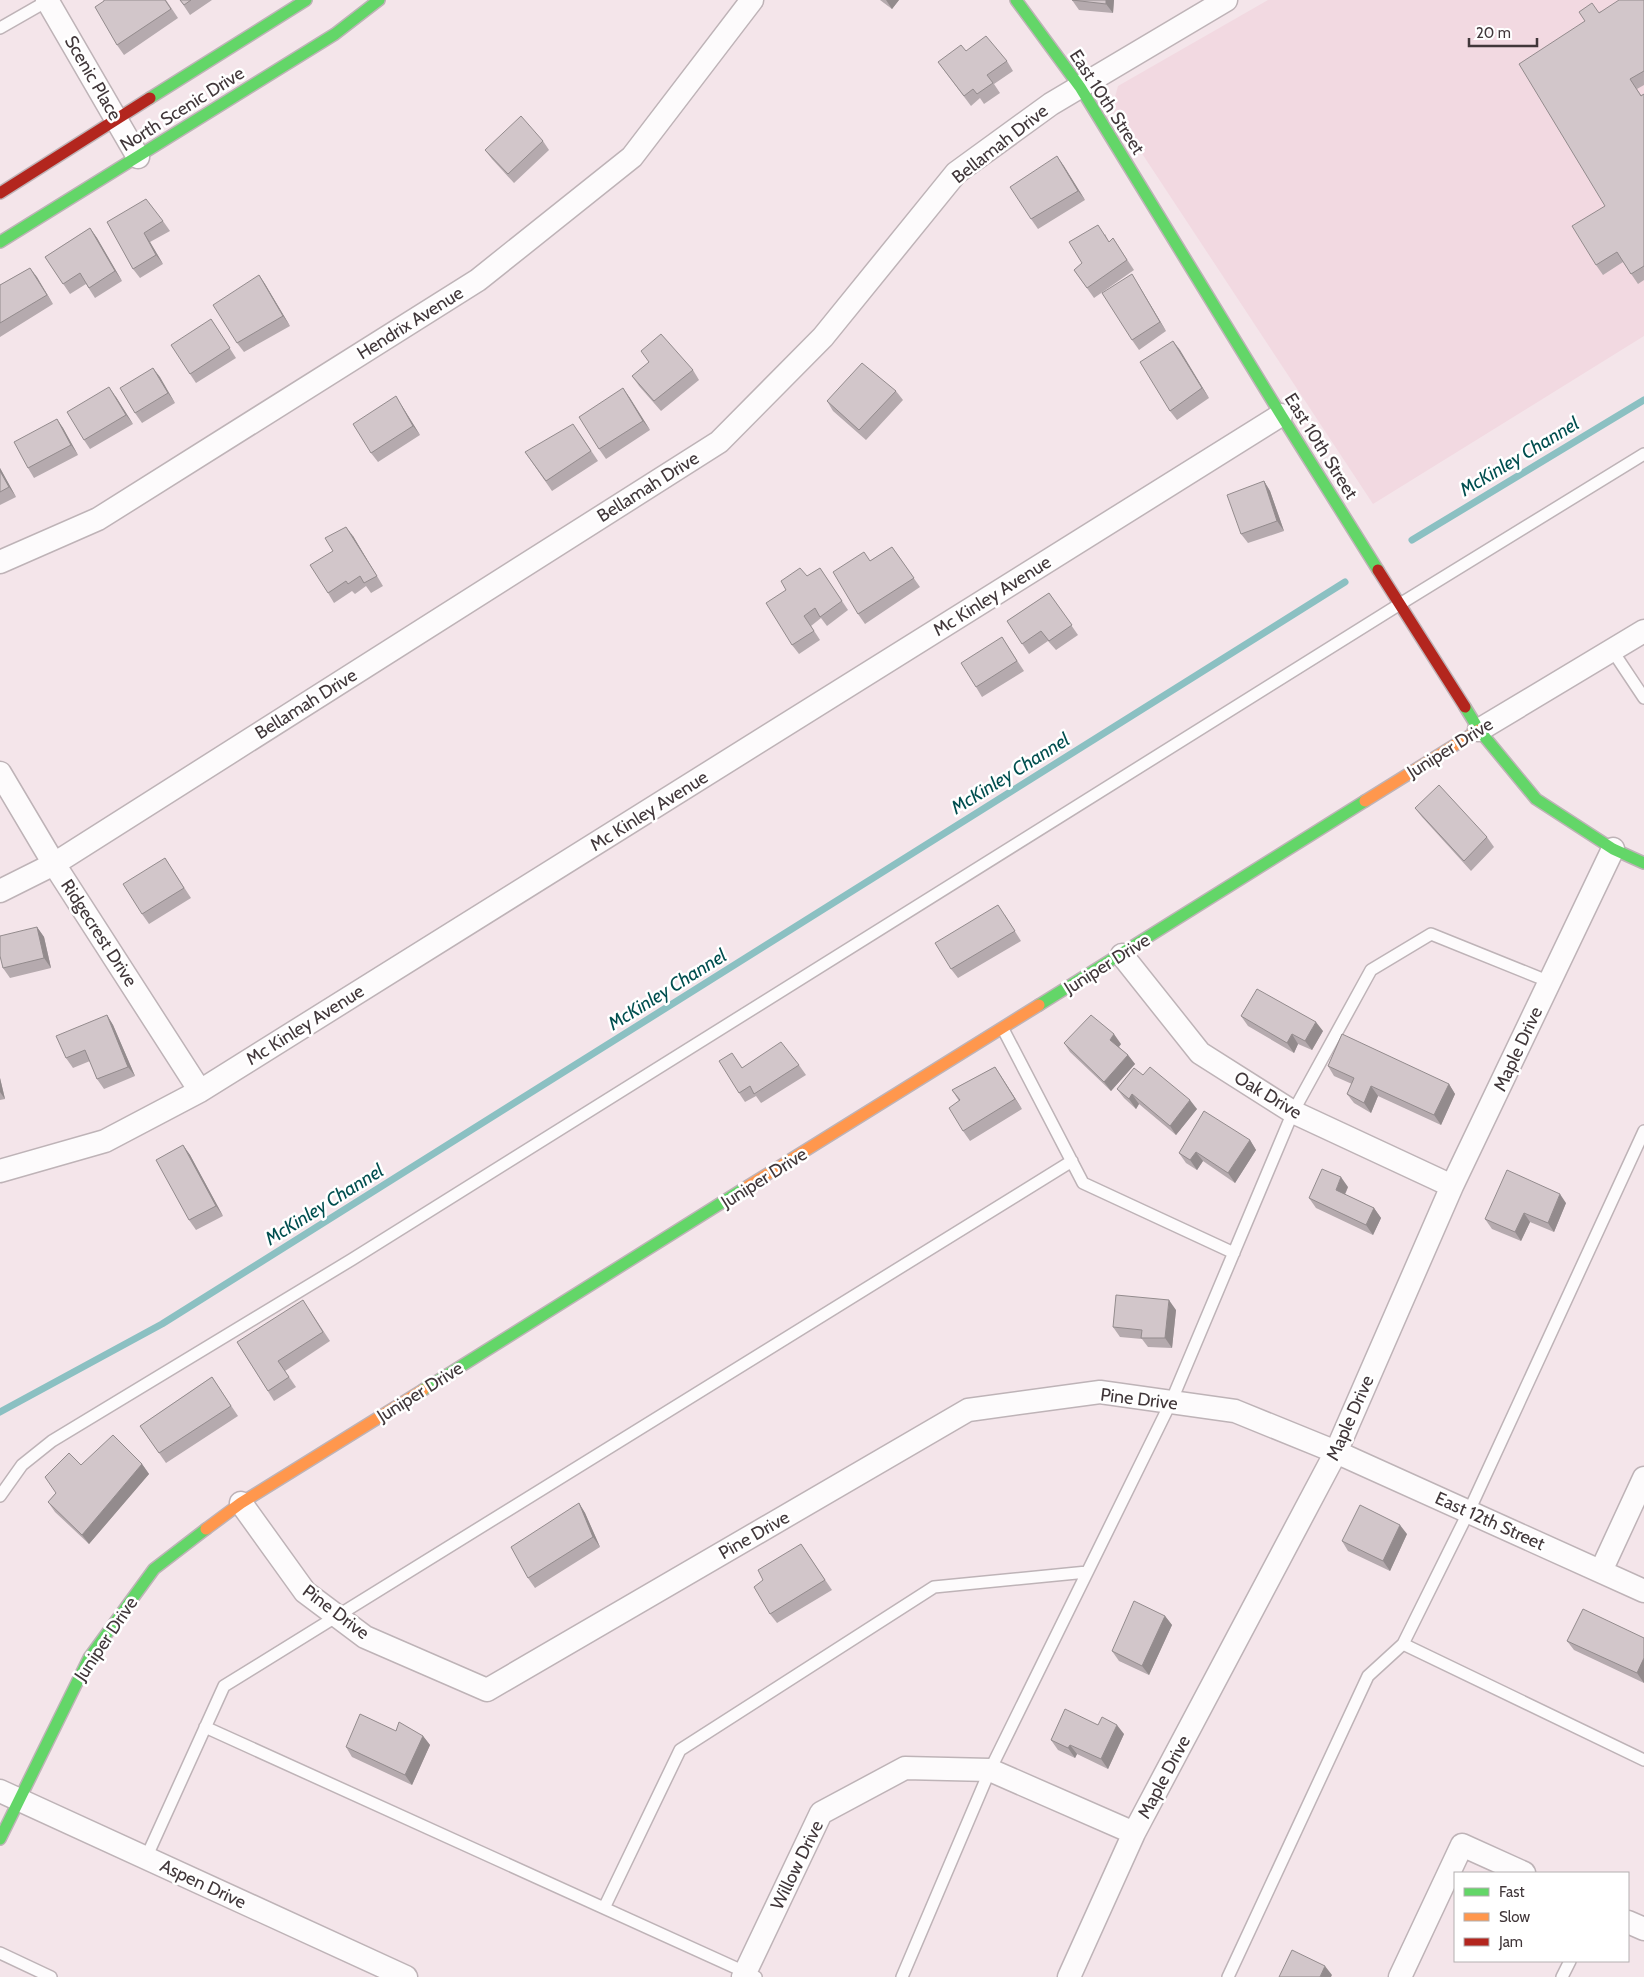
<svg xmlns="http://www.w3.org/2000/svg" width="1644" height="1977" font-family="Cabin,sans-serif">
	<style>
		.built { fill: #f2d9e1 }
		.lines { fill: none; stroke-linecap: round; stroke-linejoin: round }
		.stream { stroke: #8bc0c2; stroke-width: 7 }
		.lane-casing { stroke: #beb3b7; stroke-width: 14 }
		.street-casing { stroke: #beb3b7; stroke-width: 25 }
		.fast-casing { stroke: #beb3b7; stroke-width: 14 }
		.slow-casing { stroke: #beb3b7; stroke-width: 14 }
		.jam-casing { stroke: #beb3b7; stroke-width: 14 }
		.lane { stroke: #fdfbfc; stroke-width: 11 }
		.street { stroke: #fdfbfc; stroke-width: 22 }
		.fast { stroke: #63d668; stroke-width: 11 }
		.slow { stroke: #ff974d; stroke-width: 11 }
		.jam { stroke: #b3261e; stroke-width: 11 }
		.wall { fill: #b5aaae }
		.shaded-wall { fill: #938b8d }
		.building { fill: #d2c6ca; stroke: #938b8d }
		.labels { text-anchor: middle; stroke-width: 5; stroke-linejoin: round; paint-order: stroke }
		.street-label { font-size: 18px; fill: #41373a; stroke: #fff }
		.water-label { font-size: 19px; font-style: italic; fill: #004e4f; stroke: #fff }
	</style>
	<rect width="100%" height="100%" fill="#f4e5ea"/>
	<path class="built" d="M1268,0h376v336l-271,168 -261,-396 6,-22z"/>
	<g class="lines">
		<path class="stream" d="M1412,540l232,-140
			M0,1412l162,-88 1183,-742"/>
		<g class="lane-casing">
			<path id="lane" d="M0,28l49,-28
				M1612,650l32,48
				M1003,1029l80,154 151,70
				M0,1496l22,-31 30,-24 299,-181 1049,-656 244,-150
				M1403,1644l241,116
				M205,1727l551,250
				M146,1858l78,-172 848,-525
				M604,1908l76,-158 254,-163 153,-15
				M0,1953l51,24
				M902,1977l88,-207 181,-368 122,-290 78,-142 60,-36 119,48
				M1228,1977l140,-301 35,-32 66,-133 175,-380
				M1562,1977l8,-16"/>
		</g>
		<g class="street-casing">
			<path id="street" d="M47,0l91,157
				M0,562l98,-43 380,-239 154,-123 120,-157
				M1479,730l165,-99
				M0,773l54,91 146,227
				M0,891l54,-27 665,-422 104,-105 133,-164 95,-69 175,-104
				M1122,955l78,98 93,59 159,74
				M0,1171l105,-30 95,-50 1081,-676
				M241,1503l64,89 60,45 122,53 481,-280 132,-18 135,19 101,41 308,139
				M1601,1571l43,-93
				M0,1791l406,186
				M1628,1922l16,7
				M743,1977l78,-164 84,-45 85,2 144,63
				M1069,1977l65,-144 202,-381 116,-266 161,-337
				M1400,1977l62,-132 62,28"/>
		</g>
		<g class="fast-casing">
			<path id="fast" d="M1016,0l64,87 201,328 97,155
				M150,98l156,-98
				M0,242l335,-208 44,-34
				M1465,707l14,23 57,69 77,50 31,14
				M1039,1005l326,-204
				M423,1390l322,-202
				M0,1839l89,-181 65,-89 52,-40"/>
		</g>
		<g class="slow-casing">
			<path id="slow" d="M1365,801l114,-71
				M745,1188l294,-183
				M206,1529l35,-26 182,-113"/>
		</g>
		<g class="jam-casing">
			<path id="jam" d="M0,193l150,-95
				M1378,570l87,137"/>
		</g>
		<use href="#lane" class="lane"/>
		<use href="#street" class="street"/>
		<use href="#fast" class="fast"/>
		<use href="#slow" class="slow"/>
		<use href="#jam" class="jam"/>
	</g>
	<path class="wall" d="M166,0l12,18 -54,37 -7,-10z
		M180,0h32l-22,15z
		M880,0h19l-7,9z
		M1072,0h42l-1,13 -34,-3z
		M1644,0v85l-7,4 4,6 3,-1v186l-6,4 -15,-22 -20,13 -7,-10 9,-59 -6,-194z
		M966,51l41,10 6,10 -19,13 6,9 -16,11 -4,-6 -9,8 -33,-44z
		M543,141l6,9 -35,33 -22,-24 -7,-9z
		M1057,156l28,44 -47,29 -7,-10z
		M163,221l7,10 -20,11 13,22 -23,14 -7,-9 -26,-47z
		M90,228l7,10 25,43 -27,17 -9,-14 -16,10 -25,-37z
		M1105,234l4,8 4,-4 21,32 -40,28 -20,-28 8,-7z
		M30,268l23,36 -53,33v-52z
		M259,275l6,9 25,42 -46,26 -7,-9z
		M1138,284l28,47 -27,19 -7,-10z
		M211,319l25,39 -40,25 -6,-9z
		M1173,341l36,57 -32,22 -7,-9z
		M649,362l44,8 6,10 -38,31 -22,-25 -7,-10z
		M153,368l22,35 -33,20 -7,-10z
		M623,388l27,42 -44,29 -7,-10z
		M896,391l7,9 -37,40 -33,-29 -6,-10z
		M116,397l17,27 -43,25 -6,-9z
		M402,406l18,29 -42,27 -7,-9z
		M57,419l6,9 15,27 -44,23 -6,-10z
		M580,434l18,27 -46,30 -27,-39z
		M0,468l16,29 -16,8z
		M1264,481l6,10 14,40 -36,12 -7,-9z
		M353,536l30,50 -12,7 -5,-7 -11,8 -3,-3 -18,12 -6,-10 5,-42z
		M892,547l28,40 -55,37 -7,-10 12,-53z
		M820,568l28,42 -21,16 -6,-8 -10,8 9,14 -21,14 -7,-9 15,-69z
		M1049,593l29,42 -22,15 -8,-9 -19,13 -22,-33z
		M1002,637l22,34 -42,26 -6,-10z
		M1415,808l72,29 7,10 -23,24 -49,-54z
		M165,858l26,40 -42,26 -7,-10z
		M1005,915l16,26 -63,37 -7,-9z
		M37,927l7,10 7,31 -41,10 -7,-10z
		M107,1015l6,10 22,51 -31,13 -7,-10 -7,-18 -17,7 -7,-10z
		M1241,1016l82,15 -11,19 -14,-6 -4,9 -46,-27z
		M1064,1043l57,1 -2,3 9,8 7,9 -24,27 -41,-39z
		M799,1065l7,10 -45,28 -5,-7 -11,6 -6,-9 3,-25z
		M1328,1066l121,18 6,10 -14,31 -63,-29 -7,17 -17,-10 -7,-9 5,-10 -18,-8z
		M995,1067l27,42 -52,32 -7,-10 -4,-30 -7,-11z
		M1143,1075l54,34 -21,26 -37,-31 -3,5 -12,-11 -7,-9z
		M0,1078l5,21 -5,1z
		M1250,1140l6,10 -21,33 -32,-22 -6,9 -11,-7 -7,-10z
		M183,1145l7,10 33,61 -27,14 -7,-10z
		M1348,1187l-3,8 29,13 7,10 -8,17 -57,-27 -7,-10z
		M1566,1203l-12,29 -24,-10 -9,19 -29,-12 -7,-10z
		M309,1309l21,32 -45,30 11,16 -22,14 -37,-59z
		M1176,1310l-4,38 -24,-1 -6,-8 -22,-2 -7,-10z
		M212,1377l26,39 -72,47 -26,-37z
		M142,1464l7,10 -60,70 -34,-32 -7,-10 33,-37z
		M579,1503l6,10 15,34 -65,41 -7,-10z
		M1407,1534l-17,37 -42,-20 -6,-10z
		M801,1544l31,46 -55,33 -7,-9 -7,-34z
		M1165,1616l7,9 -23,50 -30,-14 -7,-10z
		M1644,1638v45l-70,-33 -7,-9z
		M1098,1725l26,9 -16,35 -31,-15 -2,4 -17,-8 -7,-10z
		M396,1731l27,5 7,9 -18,40 -60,-28 -6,-10z"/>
	<path class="shaded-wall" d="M886,0h13l-7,9z
		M1106,0h8l-1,13 -7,-9z
		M1057,156l7,10 21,34 -7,-9z
		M90,228l7,10 25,43 -7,-10z
		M144,233l6,9 13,22 -7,-9z
		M30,268l7,9 16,27 -6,-9z
		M1132,274l6,10 28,47 -6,-9z
		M259,275l6,9 25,42 -7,-10z
		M1173,341l7,9 29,48 -7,-10z
		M153,368l7,9 15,26 -7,-10z
		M109,387l7,10 17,27 -7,-9z
		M623,388l7,10 20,32 -7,-9z
		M396,396l6,10 18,29 -7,-9z
		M57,419l6,9 15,27 -7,-10z
		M0,468l16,29 -7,-10 -9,-16z
		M1264,481l6,10 14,40 -7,-10z
		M346,527l7,9 30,50 -6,-10z
		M37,927l7,10 7,31 -7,-10z
		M107,1015l6,10 22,51 -7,-9z
		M1316,1022l7,9 -11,19 -7,-9z
		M1114,1034l7,10 -4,5 -7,-9z
		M1292,1034l6,10 -4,9 -7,-10z
		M1128,1055l7,9 -24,27 -7,-9z
		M995,1067l6,9 21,33 -7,-10z
		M0,1078l5,21 -5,-7z
		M1449,1084l6,10 -14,31 -7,-10z
		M1371,1086l7,10 -7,17 -7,-10z
		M1132,1094l7,10 -3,5 -7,-10z
		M1190,1100l7,9 -21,26 -6,-9z
		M1250,1140l6,10 -21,33 -7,-10z
		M183,1145l7,10 33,61 -7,-10z
		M1196,1152l7,9 -6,9 -7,-10z
		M1341,1177l7,10 -6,13 -6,-10z
		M1560,1194l6,9 -12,29 -6,-9z
		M1374,1208l7,10 -8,17 -7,-10z
		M1524,1213l6,9 -9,19 -6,-9z
		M1169,1300l7,10 -4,38 -7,-10z
		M142,1464l7,10 -60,70 -7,-9z
		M579,1503l6,10 15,34 -7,-10z
		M1400,1525l7,9 -17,37 -7,-10z
		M1165,1616l7,9 -23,50 -7,-9z
		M1644,1658v25l-7,-10z
		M1117,1725l7,9 -16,35 -7,-10z
		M423,1736l7,9 -18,40 -7,-10z
		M1070,1745l7,9 -2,4 -7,-10z
		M1325,1966l7,9 -1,2h-11z"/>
	<path class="building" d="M104,0h61l6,9 -54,36 -22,-38 9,-6z
		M180,0h11l-7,5z
		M1072,0h34v4z
		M1619,0h25v71l-14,8 11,17 3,-2v172l-13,8 -14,-22 -21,13 -24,-39 33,-20 -86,-142 66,-43 -6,-9 13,-9 7,10z
		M986,36l21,25 -20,14 6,8 -16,11 -4,-5 -9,7 -26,-34 23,-17 5,6z
		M521,116l22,25 -35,33 -23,-24z
		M1057,156l21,35 -47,28 -21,-32z
		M146,199l17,22 -19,12 12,22 -23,14 -26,-47z
		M1098,225l11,17 4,-4 14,22 -40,28 -13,-18 8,-7 -13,-21z
		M90,228l25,43 -26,17 -9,-15 -17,11 -18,-27z
		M30,268l17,27 -47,28v-38z
		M1132,274l28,48 -28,18 -30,-47z
		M259,275l24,41 -46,27 -24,-38z
		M211,319l19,29 -40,26 -19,-29z
		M661,334l32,36 -39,31 -22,-25 17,-14 -8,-11z
		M1173,341l29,47 -32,23 -30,-49z
		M862,363l34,28 -37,39 -32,-29z
		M153,368l15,25 -33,20 -15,-25z
		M109,387l17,28 -42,25 -17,-28z
		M623,388l20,33 -44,28 -20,-32z
		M396,396l17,30 -42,27 -18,-29z
		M57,419l14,26 -43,23 -14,-26z
		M573,424l18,27 -45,30 -21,-29z
		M0,471l9,16 -9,5z
		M1264,481l13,40 -36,13 -14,-39z
		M346,527l31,49 -13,7 -4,-7 -12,8 -2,-3 -18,12 -18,-28 23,-14 -8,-13z
		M892,547l22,31 -56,36 -25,-42 31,-20 6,9z
		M800,568l7,8 13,-8 22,33 -22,16 -5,-9 -11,8 10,15 -22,14 -26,-42 20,-13 -5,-9z
		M1049,593l23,32 -23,16 -8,-10 -19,13 -15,-23z
		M1002,637l15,24 -41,26 -15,-24z
		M1439,785l48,52 -23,24 -49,-53z
		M165,858l19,30 -42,26 -19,-30z
		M998,905l17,26 -64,38 -16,-26z
		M37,927l7,31 -41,10 -3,-12v-20z
		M1257,989l59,33 -11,19 -13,-7 -5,9 -46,-27z
		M107,1015l21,52 -31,12 -12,-29 -19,8 -10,-22z
		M1091,1015l23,19 -4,6 18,15 -24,27 -40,-39z
		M1342,1034l107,50 -15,31 -63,-29 -7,17 -17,-9 7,-16 -26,-12z
		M781,1042l18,23 -45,29 -4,-8 -11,7 -20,-32 13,-8 10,15z
		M995,1067l20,32 -52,32 -14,-23 11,-8 -8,-10z
		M1150,1067l40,33 -20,26 -38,-32 -3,5 -12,-10 17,-21 9,7z
		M1204,1111l46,29 -22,33 -32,-21 -6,8 -11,-7z
		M183,1145l33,61 -27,14 -33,-60z
		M1322,1169l19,8 -5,13 38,18 -8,17 -57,-27z
		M1507,1170l53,24 -12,29 -24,-10 -9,19 -30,-13z
		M1116,1295l53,5 -4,38h-24l1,-8 -29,-3z
		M303,1300l20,32 -45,29 11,16 -21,14 -31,-49z
		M212,1377l19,29 -72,47 -19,-27z
		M113,1435l29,29 -60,71 -34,-33 8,-9 -11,-16 24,-24 12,12z
		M579,1503l14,34 -65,41 -17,-31z
		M1360,1505l40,20 -17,36 -41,-20z
		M801,1544l24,36 -55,34 -16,-27 9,-7 -5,-10z
		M1134,1601l31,15 -23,50 -30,-15z
		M1583,1609l61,29v20l-7,15 -70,-32z
		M1065,1709l33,16 4,-8 15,8 -16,34 -31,-14 -2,3 -17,-8z
		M360,1714l36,17 3,-9 24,14 -18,39 -59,-28z
		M1292,1950l33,16 -5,11h-41z"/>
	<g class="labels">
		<g class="street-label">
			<text transform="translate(93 78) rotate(60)" y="6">Scenic Place</text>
			<text transform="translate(1107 102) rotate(57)" y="6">East 10th Street</text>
			<text transform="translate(182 109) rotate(-32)" y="6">North Scenic Drive</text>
			<text transform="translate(1000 144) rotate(-38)" y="6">Bellamah Drive</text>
			<text transform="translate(410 323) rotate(-32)" y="6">Hendrix Avenue</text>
			<text transform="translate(1321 446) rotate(58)" y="6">East 10th Street</text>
			<text transform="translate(648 487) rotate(-32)" y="6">Bellamah Drive</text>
			<text transform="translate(992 596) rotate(-32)" y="6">Mc Kinley Avenue</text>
			<text transform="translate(306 704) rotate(-32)" y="6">Bellamah Drive</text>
			<text transform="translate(1450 748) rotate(-32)" y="6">Juniper Drive</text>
			<text transform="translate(649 811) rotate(-32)" y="6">Mc Kinley Avenue</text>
			<text transform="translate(99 933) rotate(57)" y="6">Ridgecrest Drive</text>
			<text transform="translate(1107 964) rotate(-32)" y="6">Juniper Drive</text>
			<text transform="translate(305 1025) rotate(-32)" y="6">Mc Kinley Avenue</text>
			<text transform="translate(1518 1049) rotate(-65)" y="6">Maple Drive</text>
			<text transform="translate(1268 1095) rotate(31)" y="6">Oak Drive</text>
			<text transform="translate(764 1178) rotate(-32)" y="6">Juniper Drive</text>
			<text transform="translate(420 1392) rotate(-32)" y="6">Juniper Drive</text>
			<text transform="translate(1139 1399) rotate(7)" y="6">Pine Drive</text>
			<text transform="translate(1350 1418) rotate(-66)" y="6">Maple Drive</text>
			<text transform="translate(1490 1521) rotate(24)" y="6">East 12th Street</text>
			<text transform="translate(754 1535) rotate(-30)" y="6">Pine Drive</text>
			<text transform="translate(336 1612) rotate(37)" y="6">Pine Drive</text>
			<text transform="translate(106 1639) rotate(-56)" y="6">Juniper Drive</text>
			<text transform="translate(1164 1777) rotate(-62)" y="6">Maple Drive</text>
			<text transform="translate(797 1865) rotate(-64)" y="6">Willow Drive</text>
			<text transform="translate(203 1884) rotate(25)" y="6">Aspen Drive</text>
		</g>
		<g class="water-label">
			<text transform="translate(1519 456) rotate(-31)" y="7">McKinley Channel</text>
			<text transform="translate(1010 773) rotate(-32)" y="7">McKinley Channel</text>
			<text transform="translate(667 989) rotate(-32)" y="7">McKinley Channel</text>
			<text transform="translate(324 1204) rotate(-32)" y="7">McKinley Channel</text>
		</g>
	</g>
	<rect x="1454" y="1872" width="175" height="90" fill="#ffffff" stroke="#b3afb0"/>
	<rect x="1464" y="1888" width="25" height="8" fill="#63d668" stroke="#b3afb0"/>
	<text x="1499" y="1897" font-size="15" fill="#41373a">Fast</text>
	<rect x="1464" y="1913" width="25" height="8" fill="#ff974d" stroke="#b3afb0"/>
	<text x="1499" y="1922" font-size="15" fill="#41373a">Slow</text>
	<rect x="1464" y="1938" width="25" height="8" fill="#b3261e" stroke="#b3afb0"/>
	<text x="1499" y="1947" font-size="15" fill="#41373a">Jam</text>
	<path d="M1469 38v8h68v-8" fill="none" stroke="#41373a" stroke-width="2.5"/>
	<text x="1476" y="38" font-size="15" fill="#41373a" stroke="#ffffff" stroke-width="4" paint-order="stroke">20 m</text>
</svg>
